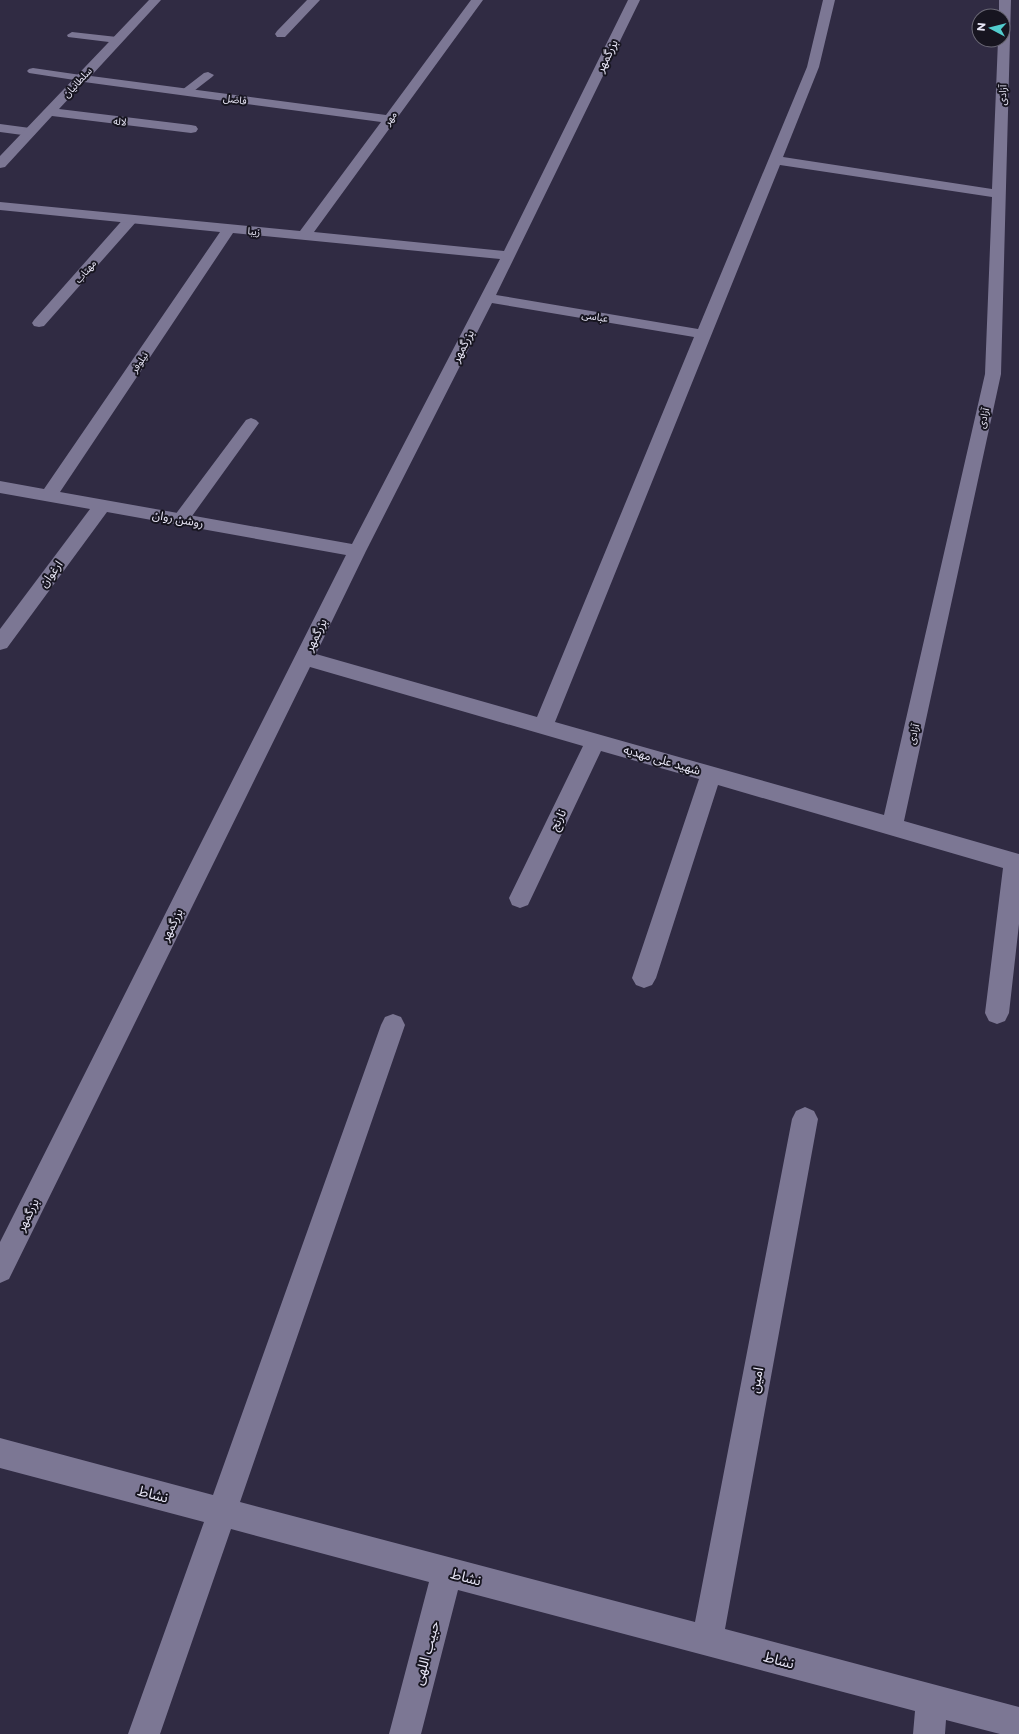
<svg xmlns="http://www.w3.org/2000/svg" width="1019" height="1734" font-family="Montserrat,'Noto Sans Arabic',sans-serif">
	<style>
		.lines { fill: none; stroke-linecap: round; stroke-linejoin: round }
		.service { fill: #7c7794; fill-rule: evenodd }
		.minor { fill: #7c7794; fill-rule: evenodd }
		.labels { text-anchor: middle; stroke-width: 4; stroke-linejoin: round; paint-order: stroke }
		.far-street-label { font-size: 10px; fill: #eae8f8; stroke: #171520 }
		.street-label { font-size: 12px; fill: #eae8f8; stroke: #171520 }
		.near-street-label { font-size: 14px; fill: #eae8f8; stroke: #171520 }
	</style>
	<rect width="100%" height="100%" fill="#302b43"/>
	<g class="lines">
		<path class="service" d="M72,32l45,5 5,3 -5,3 -49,-6 -1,-2z
			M33,68l48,7 4,1 2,2 -2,2 -4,1 -52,-8 -2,-2 2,-2z
			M208,72l6,3 -2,2 -22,17h-8l-2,-2 2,-2 22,-17z
			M0,124l30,4 4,1 2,3 -2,3 -4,1 -30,-4z
			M131,215l5,1 1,3 -1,3 -92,104 -5,1 -5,-1 -2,-3 2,-3 92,-104z
			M251,418l5,2 3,3 -72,100 -6,2 -6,-2 -2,-4 2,-4 71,-95z"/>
		<path class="minor" d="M149,0h12l-70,76 295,39 85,-115h12l-169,232 190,19 124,-251h12l-144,295 202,34 109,-262 16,-67h12l-16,67 -36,90 209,32 6,-149h5v-24h-4v-16h12l-10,374 -97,447 115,33v70l-10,89 -4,8 -8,3 -8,-3 -4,-8 18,-145 -285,-83 -62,193 -4,7 -8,3 -8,-3 -4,-7 67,-199 -98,-28 -73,154 -8,3 -8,-3 -3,-7 74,-152 -273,-79 -301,612 -9,4v-41l346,-687 -239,-43 -100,136 -7,2v-21l90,-120 -90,-16v-12l44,8 176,-257 -220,-22v-8l300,29 81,-109 -297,-40 -25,27 132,16 5,1 2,3 -2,3 -5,1 -139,-17 -47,51 -5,1v-12zM780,165l212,32 -7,177 -101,441 -329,-93zM233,233l267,26 -148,285 -292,-52zM492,303l202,34 -157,380 -221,-63 50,-103z
			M307,0h13l-35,37h-8l-2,-3 2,-3z
			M393,1014l8,3 4,8 -165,477 455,120 97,-503 4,-8 9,-4 9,4 4,8 -93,510 294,78v27h-19l-54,-14 -1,14h-32l2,-23 -457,-121 -37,144h-32l40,-152 -198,-53 -71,205h-32l76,-212 -204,-54v-30l213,57 168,-470 4,-8z"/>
	</g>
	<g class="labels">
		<g class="far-street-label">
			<text transform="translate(77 82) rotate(-47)" y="4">سلطانیان</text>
			<text transform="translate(1002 95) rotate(-88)" y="4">آزادی</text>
			<text transform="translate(235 99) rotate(8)" y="4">فاضل</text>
			<text transform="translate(390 118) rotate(-54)" y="4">مهر</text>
			<text transform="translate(120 121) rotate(7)" y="4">لاله</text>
			<text transform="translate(254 231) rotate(6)" y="4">زیبا</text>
			<text transform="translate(85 271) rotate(-49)" y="4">مهتاب</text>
			<text transform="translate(595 316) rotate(10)" y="4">عباسی</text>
			<text transform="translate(139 362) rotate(-56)" y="4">نیلوفر</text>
			<text transform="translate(983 418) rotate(-77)" y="4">آزادی</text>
			<text transform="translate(913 734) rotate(-77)" y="4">آزادی</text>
		</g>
		<g class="street-label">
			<text transform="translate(607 56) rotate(-64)" y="4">بزرگمهر</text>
			<text transform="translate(463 346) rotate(-63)" y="4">بزرگمهر</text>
			<text transform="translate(178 519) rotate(10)" y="4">روشن روان</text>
			<text transform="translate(51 574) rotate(-53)" y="4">ارغوان</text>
			<text transform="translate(316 635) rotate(-64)" y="4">بزرگمهر</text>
			<text transform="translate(662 760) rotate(16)" y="4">شهید علی مهدیه</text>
			<text transform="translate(558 820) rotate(-64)" y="4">نارنج</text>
			<text transform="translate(172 925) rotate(-64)" y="4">بزرگمهر</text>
			<text transform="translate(28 1215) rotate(-64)" y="4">بزرگمهر</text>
		</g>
		<g class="near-street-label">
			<text transform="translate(756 1380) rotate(-79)" y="5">امین</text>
			<text transform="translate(153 1494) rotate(15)" y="5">نشاط</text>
			<text transform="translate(466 1577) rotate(15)" y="5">نشاط</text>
			<text transform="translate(426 1653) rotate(-75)" y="5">حبیب اللهی</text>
			<text transform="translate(779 1660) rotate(15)" y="5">نشاط</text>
		</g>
	</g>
	<g transform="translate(991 28) rotate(277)"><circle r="19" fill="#171520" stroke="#6b6976"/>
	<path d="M0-3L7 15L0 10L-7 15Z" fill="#52cdce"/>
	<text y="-6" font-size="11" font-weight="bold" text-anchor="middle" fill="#eae8f8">N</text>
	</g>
</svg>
